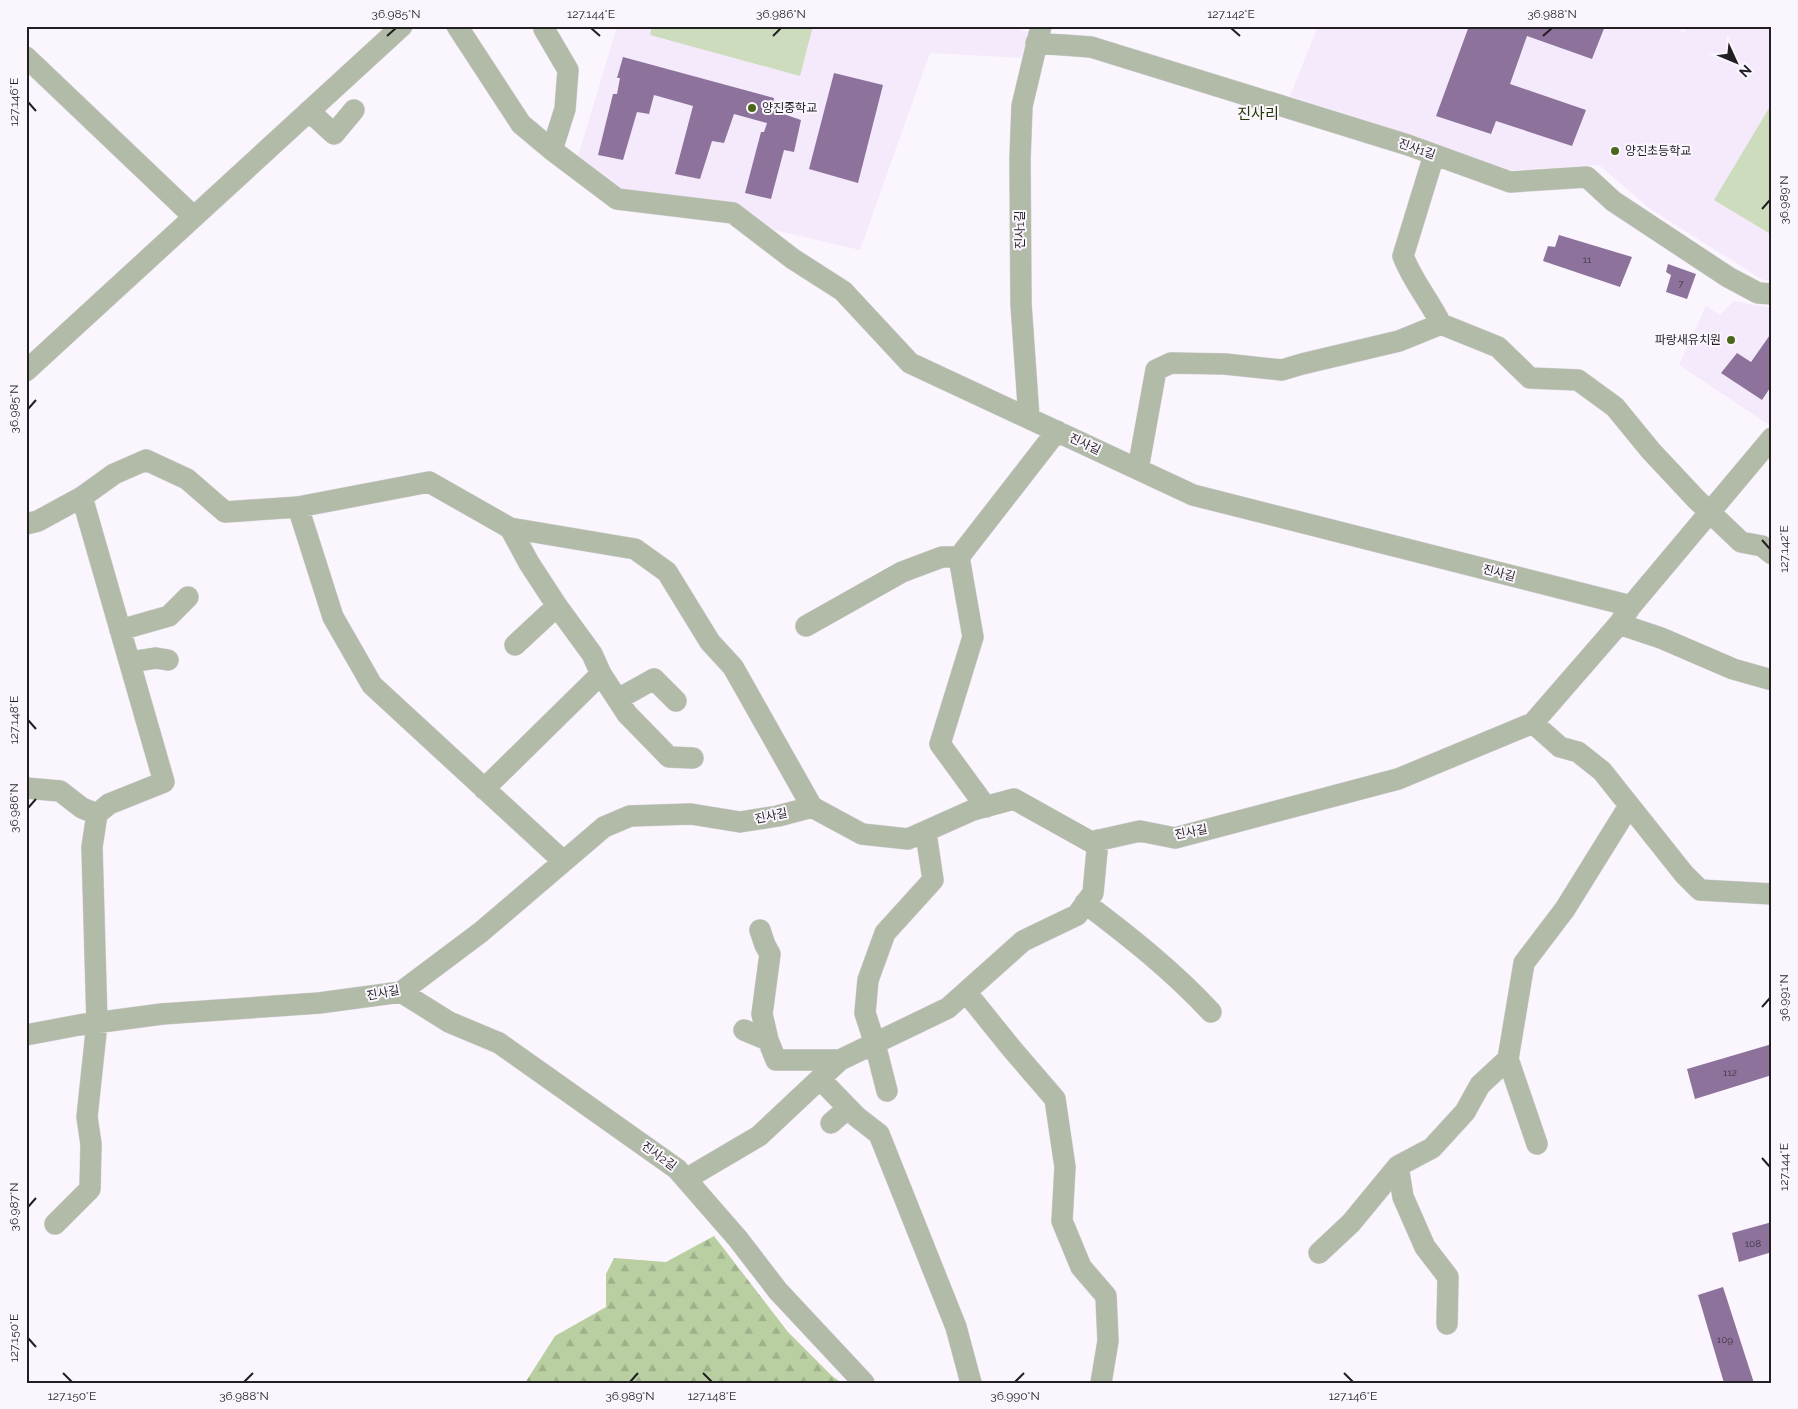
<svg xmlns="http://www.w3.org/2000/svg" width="1798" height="1409" font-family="Raleway,'Noto Sans KR',sans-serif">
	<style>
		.built { fill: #f5eafb }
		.grass { fill: #cedcbe }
		.forest { fill: url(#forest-firs) }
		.building { fill: #8d739b }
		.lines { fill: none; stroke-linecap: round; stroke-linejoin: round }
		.minor-casing { stroke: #d8d3db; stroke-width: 22 }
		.minor { stroke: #b1bba7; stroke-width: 21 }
		.ticks { fill: none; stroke: #221f23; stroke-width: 2 }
		.poi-dot { fill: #49671b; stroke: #fbf5fe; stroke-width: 2 }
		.labels { text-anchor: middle; stroke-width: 4; stroke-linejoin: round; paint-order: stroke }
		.number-label { font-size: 10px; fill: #3d3441 }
		.poi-label { font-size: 12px; fill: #221f23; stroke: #fbf5fe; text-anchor: start }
		.street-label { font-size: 12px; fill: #221f23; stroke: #fbf5fe }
		.quarter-label { font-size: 15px; fill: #243802; stroke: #fbf5fe }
		.neatline { fill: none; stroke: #221f23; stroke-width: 2 }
		.ticks-label { font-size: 12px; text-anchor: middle; fill: #221f23 }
	</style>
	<defs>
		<pattern id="forest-firs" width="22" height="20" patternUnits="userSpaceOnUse" patternTransform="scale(1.25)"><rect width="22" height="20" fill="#b9cfa1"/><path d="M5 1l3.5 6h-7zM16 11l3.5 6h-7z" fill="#9fb18a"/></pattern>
	</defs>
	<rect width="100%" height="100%" fill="#fbf5fe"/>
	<path class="built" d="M617,26h389l23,6 -8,26 -91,-5 -70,197 -229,-53 -53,-40z
		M1318,26h355l10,6 7,-6h82v254h-9l-113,-71 -51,-44 -90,5 -90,-33 -129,-41z
		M1734,301l38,7v119l-93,-62 27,-59 14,9z"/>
	<path class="grass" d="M652,26h161l-13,50 -150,-41z
		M1772,103v132l-58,-35z"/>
	<path class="forest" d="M714,1236l74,96 44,44 10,7h-317l30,-47 51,-29v-33l8,-16 52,4z"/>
	<path class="building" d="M1469,26h136l-13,33 -65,-23 -17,48 76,26 -14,36 -76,-25 -5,13 -55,-18z
		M623,57l151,41 -2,12 29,10 -7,32 -10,-2 -13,49 -26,-6 16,-61h3l3,-9 -33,-9 -10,29 -12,-2 -12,38 -25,-5 18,-68 -39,-11 -5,19 -12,-2 -14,48 -25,-5 15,-61h4l3,-16h-3z
		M834,73l49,12 -25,98 -49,-14z
		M1559,235l73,22 -12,30 -77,-26 5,-15 7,1z
		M1668,264l28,10 -9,25 -21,-7 5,-17 -5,-3z
		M1772,332v53l-10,15 -41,-27 16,-20 14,9z
		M1772,1044v31l-77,24 -8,-30z
		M1772,1222v30l-33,10 -7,-29z
		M1723,1287l31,96h-30l-26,-88z"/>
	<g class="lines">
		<g class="minor-casing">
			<path id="minor" d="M457,26l64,98 31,26 65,49 116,14 60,46 50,32 67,72 283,132 438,111 141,-168
				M544,29l24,41 -3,39 -13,41
				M1036,43l55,4 317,98 102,37 77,-5 26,24 115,76 30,16 14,1
				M26,57l168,160
				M309,111l25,23 20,-24
				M1434,155l-31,101c9,24 26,44 38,68
				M26,371l376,-345
				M1029,418l-8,-114 -1,-145 2,-53 19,-80
				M1138,469l18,-99 15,-7 54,1 57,6 20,-6 97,-23 42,-17 57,23 32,31 48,2 37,27 36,44 45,48 45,43 21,4 10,8
				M298,507l35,110 39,68 191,176
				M26,524l12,-3 44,-24 32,-23 32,-14 41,19 38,33 73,-5 131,-25 81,46 125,21 32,23 43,70 23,25 79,140
				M510,528l19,35 28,43 35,48 9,20 26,40 42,43 24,1
				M1619,624l42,14 72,31 39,11
				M806,626l96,-54 40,-15h17
				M120,630l49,-14 19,-19
				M515,645l42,-39
				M130,662l26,-4 12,2
				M618,699l36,-20 22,22
				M1533,723l27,24 18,5 24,19 82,103 16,16 72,4
				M26,788l34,3 22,17 15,6
				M484,789l117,-115
				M986,807l-46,-63 33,-107 -14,-80 98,-126
				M1085,903c45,34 88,68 126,109
				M760,930l5,15 5,9 -8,60 6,26 8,20h64
				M401,992l48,30 50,21 178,126 61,70 40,52 86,92
				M966,992l46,57 43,50 10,68 -3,54 19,46 25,29 2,45 -7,42
				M744,1030l24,10
				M26,1035l53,-10 83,-11 157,-11 82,-11 80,-60 123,-105 26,-11 61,-2 49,8 38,-6 34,-9 50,27 46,5 65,-29 41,-11 77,43 49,-11 35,7 223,-59 135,-56 86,-99 12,-18
				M820,1079l37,38 22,17 77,193 15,56
				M887,1091l-12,-47 -10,-31 3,-33 17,-47 48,-53 -6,-40 -5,-7
				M831,1123l17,-15
				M1537,1144l-29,-85 16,-96 41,-54 64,-103
				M1398,1166l5,31 22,50 23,30 -1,47
				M686,1179l73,-43 81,-76 108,-52 75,-67 54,-26 16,-22 5,-53
				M55,1224l35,-35 1,-45 -4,-27 10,-94 -5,-176 5,-33 12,-10 55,-22 -82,-285
				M1319,1253l32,-30 47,-57 34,-18 33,-36 15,-27 28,-26"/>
		</g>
		<use href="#minor" class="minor"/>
	</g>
	<path class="ticks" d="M591,28l9,8M1231,28l9,8M387,36l9,-8M773,36l8,-8M1543,36l9,-8M28,102l8,9M1762,209l8,-9M28,409l8,-9M1762,540l8,9M28,720l8,9M28,808l8,-9M1762,1007l8,-9M1762,1158l8,9M28,1207l8,-9M28,1338l8,9M63,1373l9,9M703,1373l9,9M1344,1373l9,9M244,1382l9,-9M630,1382l8,-9M1015,1382l9,-9"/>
	<g class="poi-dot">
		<circle cx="752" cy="108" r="5"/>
		<circle cx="1615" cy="151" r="5"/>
		<circle cx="1731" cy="340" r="5"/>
	</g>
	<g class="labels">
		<g class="number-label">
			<text x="1587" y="263">11</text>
			<text x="1681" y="287">7</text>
			<text x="1730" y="1076">112</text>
			<text x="1753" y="1247">108</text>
			<text x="1725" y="1343">109</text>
		</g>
		<g class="poi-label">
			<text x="762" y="112">양진중학교</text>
			<text x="1625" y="155">양진초등학교</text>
			<text x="1721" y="344" text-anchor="end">파랑새유치원</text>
		</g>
		<g class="street-label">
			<text transform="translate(1417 149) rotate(19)" y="4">진사1길</text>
			<text transform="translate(1020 230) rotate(-90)" y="4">진사1길</text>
			<text transform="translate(1085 444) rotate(25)" y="4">진사길</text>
			<text transform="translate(1499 573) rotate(14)" y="4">진사길</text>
			<text transform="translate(771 816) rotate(-12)" y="4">진사길</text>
			<text transform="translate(1191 832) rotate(-11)" y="4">진사길</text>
			<text transform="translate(383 993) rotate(-11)" y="4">진사길</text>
			<text transform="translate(659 1156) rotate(36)" y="4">진사2길</text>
		</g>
		<g class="quarter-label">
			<text x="1258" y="119">진사리</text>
		</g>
	</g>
	<rect width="1798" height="1409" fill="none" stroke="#fbf5fe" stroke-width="55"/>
	<g transform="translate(1736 62) rotate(134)" stroke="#fbf5fe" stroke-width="4" paint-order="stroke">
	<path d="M0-4L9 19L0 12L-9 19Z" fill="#221f23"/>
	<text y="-8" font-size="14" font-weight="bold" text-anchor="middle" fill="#221f23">N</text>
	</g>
	<rect x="28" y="28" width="1742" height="1354" class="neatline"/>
	<g class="ticks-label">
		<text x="396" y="18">36.985°N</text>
		<text x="591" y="18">127.144°E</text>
		<text x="781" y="18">36.986°N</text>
		<text x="1231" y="18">127.142°E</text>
		<text x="1552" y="18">36.988°N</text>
		<text transform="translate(14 102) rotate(-90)" y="4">127.146°E</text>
		<text transform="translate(1784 200) rotate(-90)" y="4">36.989°N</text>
		<text transform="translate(14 409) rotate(-90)" y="4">36.985°N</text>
		<text transform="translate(1784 549) rotate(-90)" y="4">127.142°E</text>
		<text transform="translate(14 720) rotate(-90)" y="4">127.148°E</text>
		<text transform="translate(14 808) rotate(-90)" y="4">36.986°N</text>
		<text transform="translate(1784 998) rotate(-90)" y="4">36.991°N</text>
		<text transform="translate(1784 1167) rotate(-90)" y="4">127.144°E</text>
		<text transform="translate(14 1207) rotate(-90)" y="4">36.987°N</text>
		<text transform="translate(14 1338) rotate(-90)" y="4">127.150°E</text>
		<text x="72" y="1400">127.150°E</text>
		<text x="244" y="1400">36.988°N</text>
		<text x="630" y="1400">36.989°N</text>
		<text x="712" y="1400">127.148°E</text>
		<text x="1015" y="1400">36.990°N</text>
		<text x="1353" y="1400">127.146°E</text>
	</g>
</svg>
